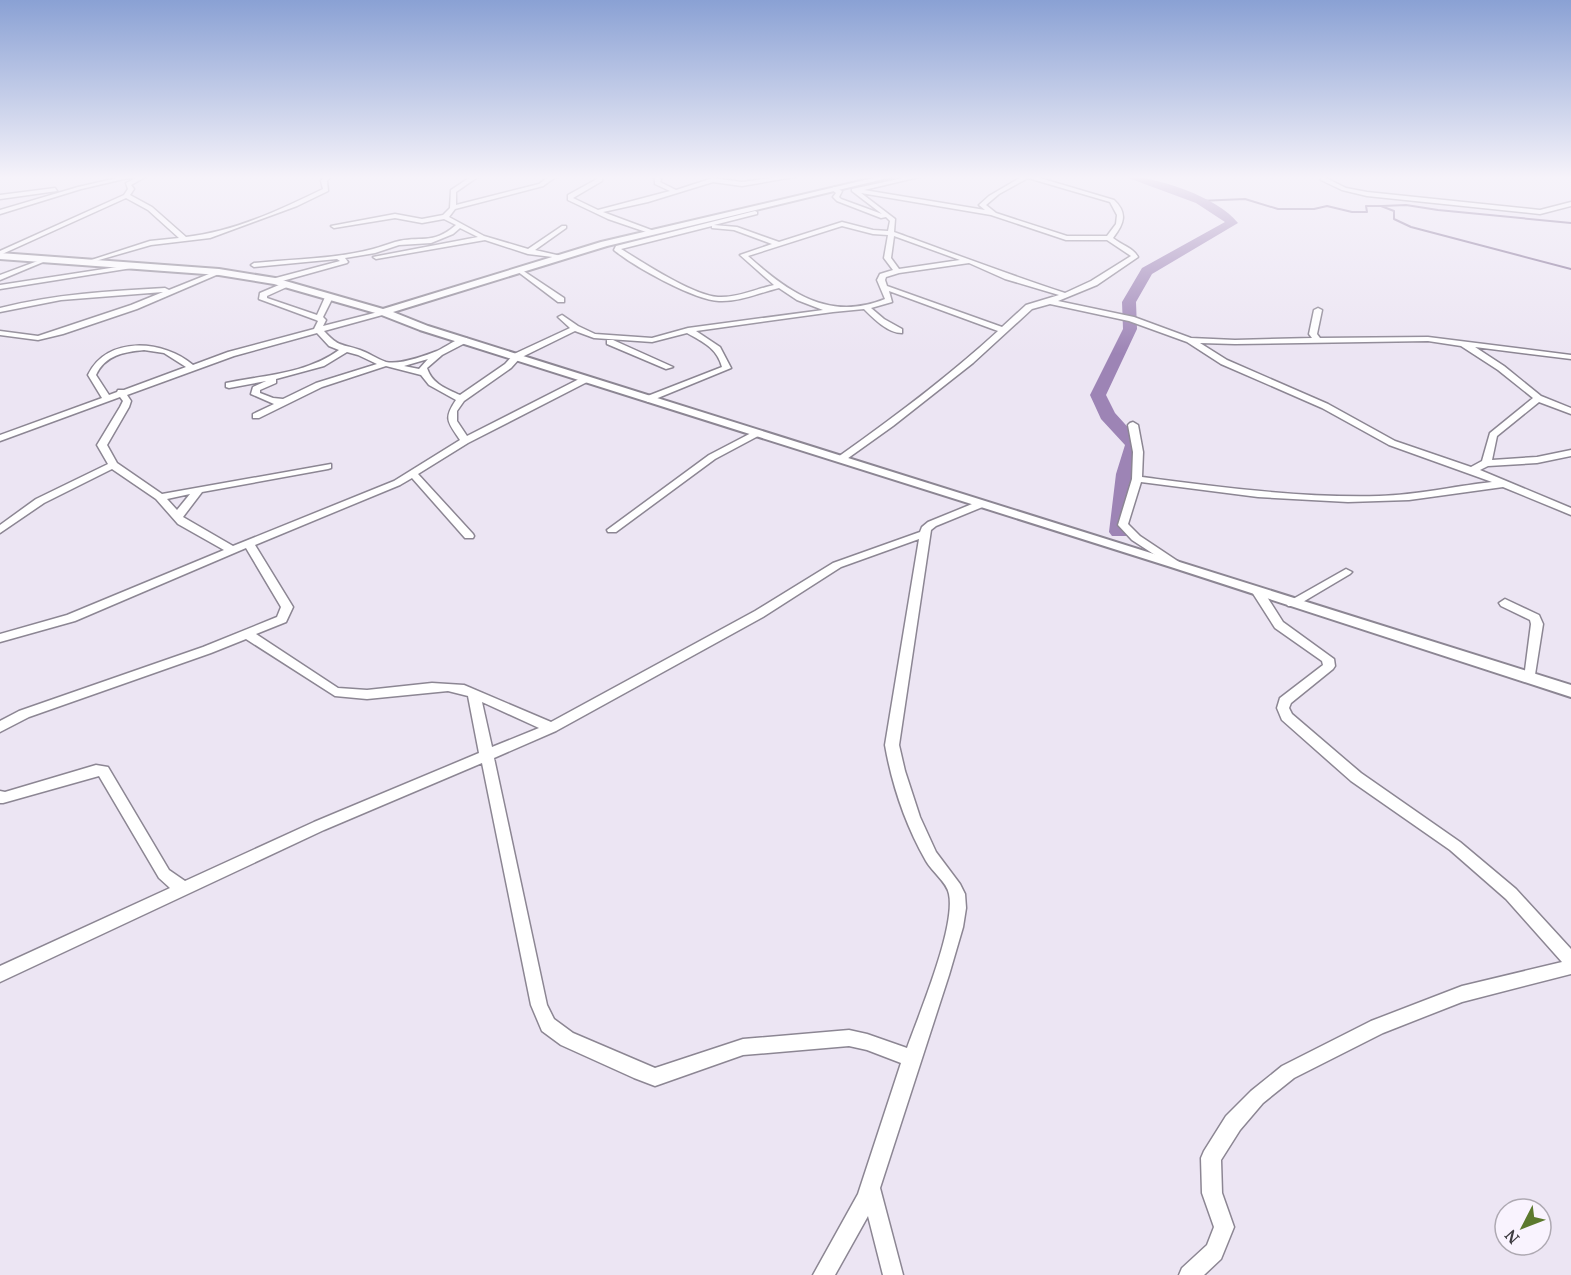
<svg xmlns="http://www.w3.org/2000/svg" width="1571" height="1275" font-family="'PT Serif',serif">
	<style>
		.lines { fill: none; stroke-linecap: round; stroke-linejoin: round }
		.stream { stroke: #806e92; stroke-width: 2 }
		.river { fill: #9d84b5; fill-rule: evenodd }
		.street-casing { stroke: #8c8693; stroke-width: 3 }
		.secondary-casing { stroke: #8c8693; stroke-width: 4 }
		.street { fill: #fff; fill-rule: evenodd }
		.secondary { fill: #fff; fill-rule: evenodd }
	</style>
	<rect width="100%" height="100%" fill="#ece5f3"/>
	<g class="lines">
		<path class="stream" d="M1198,201l47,-2 33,10h36l13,-3 25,6h15l-1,-6h15l13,5v8l17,8 160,42
			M1382,206l24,-1 32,5 133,13"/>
		<path class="river" d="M1123,176c32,0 95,21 115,47l-86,51 -16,28 1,27 -31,66 9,18 28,31 -9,30 -5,58 -3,4h-14l-3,-4 7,-58 9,-29 -24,-26 -11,-24 33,-66 -1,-27 20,-34 83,-46 -29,-19z"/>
		<g class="street-casing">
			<path id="street" d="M126,176h11l-56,13 -81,25v-4l78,-23z
				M140,176h7l-16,9 3,4 -4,6 22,12 34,30c47,-5 94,-27 137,-48l-2,-8 4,-5h6l-4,5 1,10 -31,15 -87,32 -59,7 -66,19v-2l65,-21 29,-3 -31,-28 -22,-12 -126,57v-4l124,-56 4,-6 -2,-6z
				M472,176h7l-23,16v13l83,-21 11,-8h7l-14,10 -88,23 -6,8 35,19 44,13 34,-23h4v2l-31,22 26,6v2l-33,-4 -43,-14 -109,19 -3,-2 105,-20 -18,-9 -7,6 -22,9 -32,2 -24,8 -30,5 3,4 -1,1 -72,20 -4,-2 1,-2 68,-18 -3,-2 -83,8 -3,-2 3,-2c39,-4 81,-4 119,-14 8,-2 15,-5 22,-7 25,-7 37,4 61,-17l-12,-6 -22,4 -27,-5 -61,10 -3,-2 64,-12 27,5 21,-4 7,-7 1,-18z
				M596,176h6v5l-29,17 25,12 72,-19 -15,-7v-5l-3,-3h6l3,3 -1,3 16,8 37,-12 29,4 43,-6h14l-57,10 -29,-4 -65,20 -45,10 51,19 1,1 -3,2 -44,-15 -40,-19v-5l29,-16z
				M912,176h11l-59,14 121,20 -6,-5 10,-9 34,-20h10l81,24c14,13 10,24 -1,38 8,7 21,10 25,19l-41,28 -39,16 76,16 57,21 44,2 77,-2 -3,-4 5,-24 4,-2 4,2 -5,24 3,4 108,-1 143,18v4l-96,-12 29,19 37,30 30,12v6l-32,-12 -42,34 -5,24 45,-3 34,-7v6l-34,7 -49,3 -8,4 91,38v7l-68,-28 -94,13 -61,2 -90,-5 -117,-15 -13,42 12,12 42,28 -6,3 -4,-1 -40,-26 -14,-15 14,-46 1,-27 -5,-27 2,-2 3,-1 5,3 5,27 -1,25c78,10 157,21 237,19 38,-1 75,-10 113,-14l-103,-37 -67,-37 -101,-44 -34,-22 -58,-21 -79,-17 -18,5 -59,54 -80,63 -49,35h-6v-4c55,-39 110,-80 160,-126l-109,-40 3,11 -21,6 13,11 18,10v4c-14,0 -28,-14 -38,-24l-31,3 -137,19 24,16 11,21 -83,34 -4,-3 1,-2 77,-30c-5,-19 -19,-25 -35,-34l-35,9 -58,-4 -19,-7 -55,27 -9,10 -47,33 -7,10v10l10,15 116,-59h6v4l-121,62 -50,31 55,60 1,2 -1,2h-8l-53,-60 -12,7 -145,60 38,62 -7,15 -30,12 82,54 29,2 65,-7 32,2 87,37 204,-111 78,-48 87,-31 2,-5 6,-5 49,-20h8v4l-49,20 -5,4 -32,215 6,26 15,46 16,35 24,32 5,10 1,14 -3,19 -14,48 -69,213 23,87h-20l-15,-59 -33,59h-22l45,-81 43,-131 -34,-13 -18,-4 -106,9 -88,31 -21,-8 -73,-33 -19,-14 -11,-26 -49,-242 -158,67 -324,152v-16l170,-78 -11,-10 -60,-102 -96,27h-3v-12l5,1 91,-27 12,2 61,103 16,11 129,-59 165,-69 -11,-57 -20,-5 -81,8 -32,-3 -89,-57 -35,14 -182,64 -29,15v-11l19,-10 184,-64 74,-30 4,-10 -35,-59 -171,73 -75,21v-8l67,-19 157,-65 -46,-26 -22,-25 -44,-30 -68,34 -44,30v-8l36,-26 72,-35 -11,-19 23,-38 3,-6 -3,-4 -120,44v-6l102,-37 -14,-23c19,-40 76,-35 105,-10l35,-13 86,-23 4,-8 -2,-1 -57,-21 1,-6 26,-11h3v4l-22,10v2l50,17 9,-20h6l1,2 -10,20 3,3 -3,6 63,-16v4l-62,17c16,17 16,12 36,19 9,3 17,9 26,12 14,3 38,-6 51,-11 9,-4 19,-13 30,-13v4l-25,13 -15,13c5,16 20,21 33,27l45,-31 9,-10 56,-26 -12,-11 4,-2 16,11 17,8 57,4 36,-10 135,-18 -26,-10 -18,-12c-20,5 -40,14 -60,13 -25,-1 -86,-35 -105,-51l2,-4 139,-35 2,1v2l-43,11 23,2 42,15 63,-20 31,8 15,1 2,-10 -4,-4 -5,1 -44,-17 -4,-4 3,-4 -5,-4 3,-2 8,4 -3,6 2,2 41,15 -30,-23v-2zM1028,178l82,24 7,13 -1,9 -9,12h-40l-71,-23 -10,-8 13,-11zM861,193l130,22 75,25h41l24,16 -40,25 -26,12c-58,-19 -113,-40 -171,-61l1,-13zM712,226v2l22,2 38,14 -32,11 34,30c-18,4 -37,13 -56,12 -26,-2 -74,-34 -97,-48zM842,226l31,8 15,1 -4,23 9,12 -13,4 -3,6 8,19c-56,23 -97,-7 -137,-43zM894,236l66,24 -61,9 -8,-11zM969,263l36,16 54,16 -33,10 -24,22 -115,-41 -2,-6 1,-3 13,-4zM317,333l12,13 10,4c-33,24 -75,25 -113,33v4l3,1 37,-7 -13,6 -2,7 23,10 -21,10v4h6l63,-31 64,-21 35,9 8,10 27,15c-13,19 -8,22 4,40l-66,41 -161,65 -50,-29 19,-25 126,-23 3,-1v-4l-169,30 -45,-31 -10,-18 22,-38 2,-6 -4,-6 107,-39zM1428,341l33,5 37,24 35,28 -43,35 -8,28 -11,6 -76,-26 -67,-37 -101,-44 -27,-17 35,1zM144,350l20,3 22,14 -62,23h-6l-1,2 -8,3 -13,-20c9,-20 28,-23 48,-25zM347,352l11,3 19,9 -61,19 -33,16 -10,-1 -13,-5v-3l16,-7v-4l48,-13zM428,359l-9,10 -15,-3zM190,494l-13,16 -10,-11zM919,539l-34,206c7,40 21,81 41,116 6,11 21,21 23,33 7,33 -30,120 -42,154l-40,-14 -18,-4 -106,9 -88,29 -82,-35 -19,-14 -7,-14 -53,-247 62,-27 207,-114 78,-50zM482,702l57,26 -47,19z
				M1321,176h6l-1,2 20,10 21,4 173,18 31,-8v4l-31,8 -173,-18 -25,-6 -21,-10z
				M55,188l2,3 -57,8v-4z
				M43,259l5,1 -48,20v-5z
				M130,265l3,2 -1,1 -132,21v-4z
				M519,268l45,30v4h-6l-41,-31 -2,-1z
				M219,270l4,2 -2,1 -84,36 -74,25 -25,6 -38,-5v-4l38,5 93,-31 32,-13 -102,8 -61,12v-4c54,-14 109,-17 165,-20l4,2z
				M607,340h6l60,27 -7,2 -59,-25z
				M757,430l3,1v4l-45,24 -99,73h-8l-1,-2 102,-75z
				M1346,569l6,3 -2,2 -54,32h-8l-2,-3z
				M1258,588l4,1 21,33 51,37 1,7 -2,3 -42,34 -2,5 3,6 69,59 99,69 56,47 55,60v25l-109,28 -79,31 -89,45 -31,25 -23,27 -19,30 1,33 12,34 -13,32 -17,16h-25l3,-7 25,-23 7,-18 -12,-34 -1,-35 3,-7 22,-35 25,-25 31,-25 89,-45 91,-35 100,-24 -56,-63 -56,-49 -99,-69 -69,-61 -5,-12 3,-10 43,-33 -1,-4 -47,-33 -23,-36z
				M1505,599l34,16 4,9 -9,57 -4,1 -6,-4 7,-54 -1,-4 -29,-14 -2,-3z"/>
		</g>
		<g class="secondary-casing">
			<path id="secondary" d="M882,176h14l-289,70 -214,66 35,14 1143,359v12l-400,-130 -751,-237 -41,-16 -105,-30 -55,-9 -219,-16v-6l219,16 56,9 108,31 218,-67z"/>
		</g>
		<use href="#street" class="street"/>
		<use href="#secondary" class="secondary"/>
	</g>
	<linearGradient id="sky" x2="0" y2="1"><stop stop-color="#8aa1d4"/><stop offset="0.5" stop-color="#f6f3fa"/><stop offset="1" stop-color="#f6f3fa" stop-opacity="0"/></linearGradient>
	<rect width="1571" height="354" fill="url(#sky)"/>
	<g transform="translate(1523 1227) rotate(228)"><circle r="28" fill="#f9f3fe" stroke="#aea9b2" stroke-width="1.5"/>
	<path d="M0-4.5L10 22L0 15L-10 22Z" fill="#5c792e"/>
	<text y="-9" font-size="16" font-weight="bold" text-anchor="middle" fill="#3d3b40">N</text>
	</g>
</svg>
